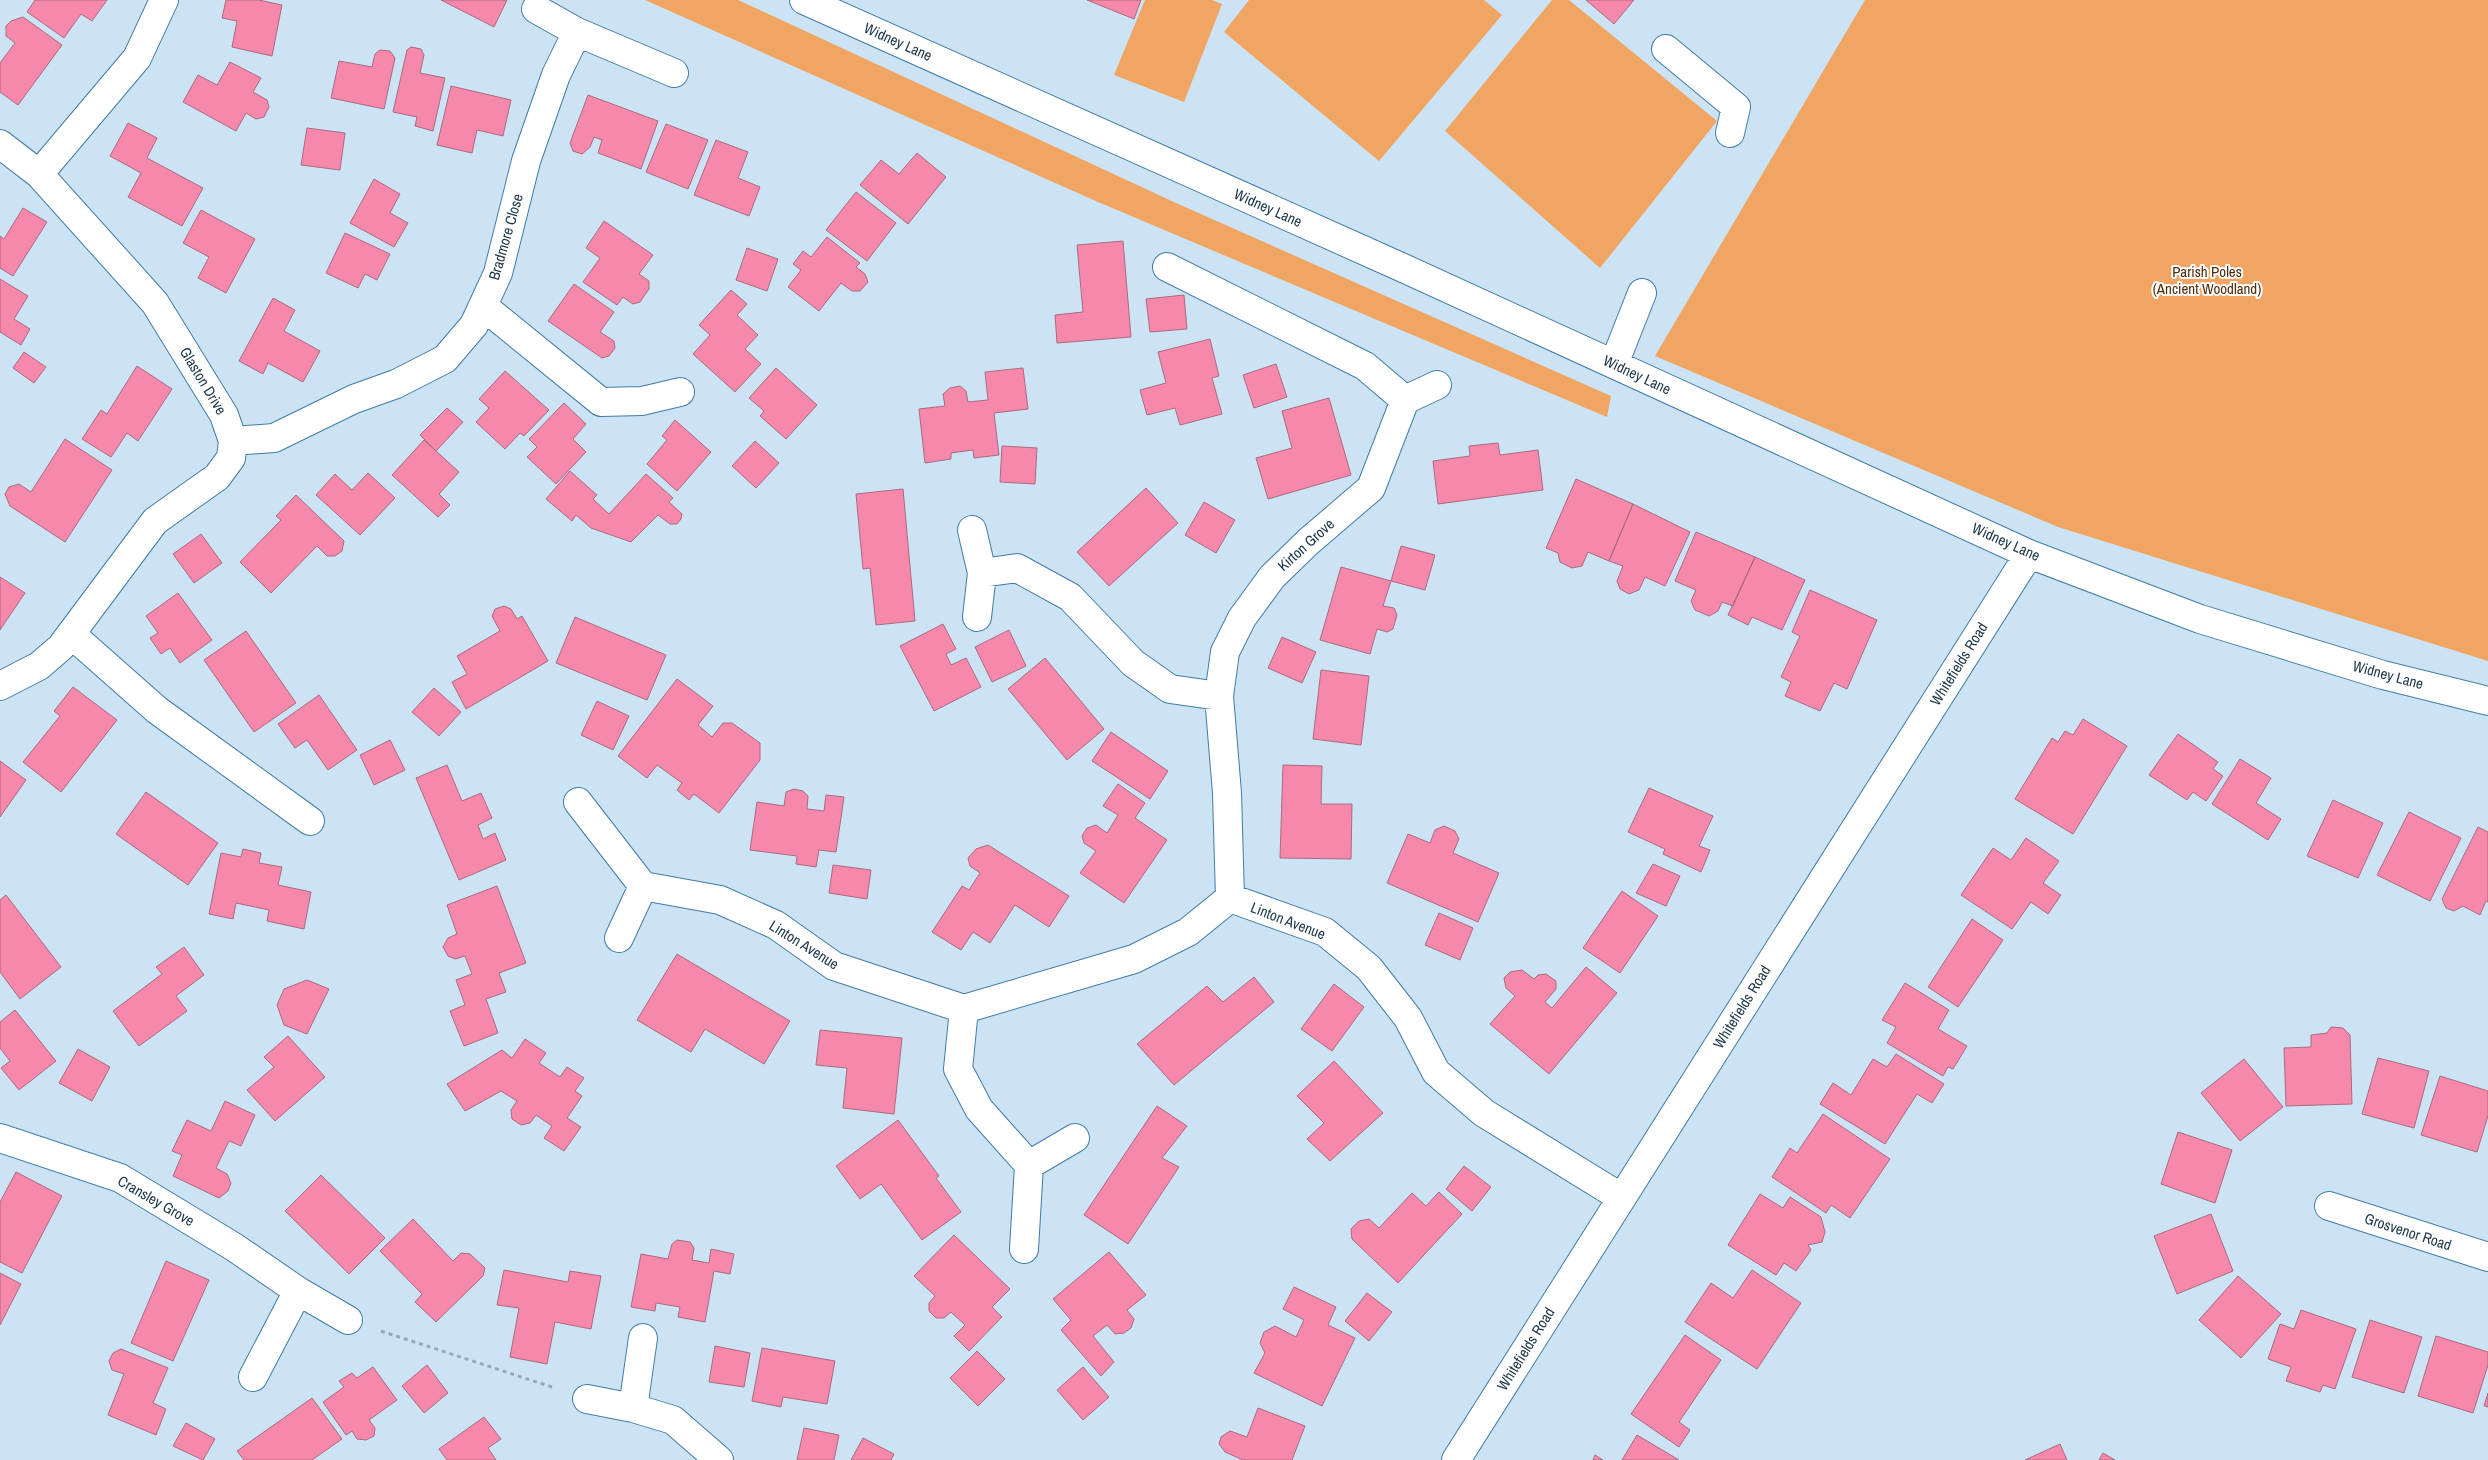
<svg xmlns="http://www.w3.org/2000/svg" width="2488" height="1460" font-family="'Archivo Narrow',sans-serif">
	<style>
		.green { fill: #f0a562 }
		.building { fill: #f689ab; stroke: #ab6a7d }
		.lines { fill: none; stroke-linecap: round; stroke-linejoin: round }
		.minor-casing { stroke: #427ca4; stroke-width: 30 }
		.path { stroke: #92aabc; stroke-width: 3; stroke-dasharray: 4 4; stroke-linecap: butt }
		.minor { stroke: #fff; stroke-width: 28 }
		.labels { text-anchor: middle; stroke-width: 4; stroke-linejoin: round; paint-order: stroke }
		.street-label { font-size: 15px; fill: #1e3748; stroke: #fff }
		.park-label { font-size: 15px; fill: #4f2d0c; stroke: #fff }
	</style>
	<rect width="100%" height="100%" fill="#cce3f5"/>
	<path class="green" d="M645,0h93l438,203 435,193 -4,21 -509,-215z
		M1145,0h67l10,4 -38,98 -70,-27z
		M1249,0h235l18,15 -123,146 -155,-129z
		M1552,0h17l148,121 -117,147 -155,-137z
		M1865,0h623v661l-430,-134 -403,-171z"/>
	<path class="building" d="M35,0h72l-15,21 -11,-7 -17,24 -37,-26z
		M226,0h33l23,5 -10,51 -40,-9 5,-26 -15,-3z
		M441,0h66l-13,27z
		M1087,0h54l-7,19z
		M1586,0h48l-20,24z
		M23,17l39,28 -44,60 -18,-13v-29l15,-20 -9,-7v-10l5,-5z
		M411,47l10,2 3,6 -4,18 25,5 -12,53 -18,-5 2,-9 -24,-5 14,-62z
		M380,50l10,1 5,7 -11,51 -53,-11 8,-37 33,6 3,-13z
		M230,62l31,16 -8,14 14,8 2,7 -5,10 -8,2 -10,-6 -10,18 -53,-29 15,-27 19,10z
		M451,86l60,14 -8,36 -26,-6 -5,23 -35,-8z
		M588,95l70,26 -17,48 -43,-16 4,-13 -8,-3 -4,10 -8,7 -9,-3 -3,-8z
		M128,123l29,15 -10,20 56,30 -21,38 -54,-29 13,-24 -31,-17z
		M666,124l42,16 -20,49 -42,-17z
		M307,128l38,5 -5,37 -39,-5z
		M716,140l32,12 -10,26 22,9 -11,29 -55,-21z
		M917,153l29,24 -38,47 -48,-39 21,-25 18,14z
		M374,179l26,15 -10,19 18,10 -14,24 -44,-24z
		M856,192l40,31 -29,38 -41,-31z
		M23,208l24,14 -34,54 -13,-8v-32l4,3z
		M201,210l54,29 -29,54 -28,-15 11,-21 -26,-14z
		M604,221l49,34 -14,19 10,7v8l-9,13 -7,2 -10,-7 -6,8 -34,-23 17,-24 -14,-10z
		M345,233l45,21 -13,26 -12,-6 -7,14 -32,-15z
		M827,237l33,26 -4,4 9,7 3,8 -8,9h-8l-11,-8 -22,28 -31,-24 13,-17 -8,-6 10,-13 8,6z
		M1123,241l8,96 -74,6 -2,-28 28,-3 -6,-67z
		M747,248l31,11 -11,32 -31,-11z
		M0,279l28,17 -14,23 16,10 -9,16 -21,-13z
		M574,284l40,28 -14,20 14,9 1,7 -6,8 -7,2 -54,-37z
		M731,290l16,14 -10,11 21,20 -13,14 16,15 -26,28 -42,-38 17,-19 -11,-10z
		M1184,295l3,34 -37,3 -4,-33z
		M273,298l22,12 -11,21 36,20 -17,31 -35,-19 -5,11 -24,-13z
		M1210,339l9,37 -7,2 10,36 -42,11 -5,-17 -28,7 -7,-25 26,-7 -8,-31z
		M24,352l22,15 -12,16 -21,-15z
		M1276,364l11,33 -33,11 -11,-33z
		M137,366l35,23 -34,52 -11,-8 -16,24 -29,-18 19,-29 6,4z
		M776,368l41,37 -31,34 -26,-23 4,-5 -15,-13z
		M1023,368l5,41 -34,4 5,42 -25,3 -1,-8 -22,3v6l-26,4 -6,-54 26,-3 -2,-12 7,-6 10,-2 6,5 2,11 20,-2 -3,-28z
		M505,371l44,39 -25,26 -4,-3 -15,16 -29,-27 13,-14 -10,-9z
		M1329,398l22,77 -83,24 -12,-41 36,-10 -10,-37z
		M564,403l22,21 -13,15 13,13 -30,32 -29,-27 10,-10 -8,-8z
		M447,408l16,14 -27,29 -16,-16z
		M675,420l36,32 -34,39 -30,-27 20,-24 -5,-4z
		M65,439l47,31 -47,72 -55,-36 -5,-12 4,-7 10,-3 12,8z
		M424,440l35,32 -20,22 11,11 -12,12 -46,-42z
		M755,441l24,22 -23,25 -24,-22z
		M1498,443l2,12 38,-5 5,40 -105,14 -5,-43 37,-5 -1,-10z
		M1002,446l35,2 -2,36 -35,-2z
		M570,471l27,24 -4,4 16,15 37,-40 27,24 -4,4 13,12 -1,5 -4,5h-7l-12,-9 -27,27 -40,-14 -15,-13 -4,6 -26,-22z
		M368,473l27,25 -35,37 -44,-40 19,-21 17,16z
		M1576,479l57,25 -24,57 -21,-9 -6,14 -10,2 -12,-6 -2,-9 -12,-5z
		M1146,488l32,35 -69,63 -32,-34z
		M903,489l12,132 -39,4 -6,-57 -7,1 -7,-75z
		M296,495l48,46 -2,10 -7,5h-8l-10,-10 -46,47 -31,-31 41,-42 -5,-4z
		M1204,502l31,18 -19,33 -31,-18z
		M1633,504l57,28 -25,54 -20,-9 -6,13 -10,4 -9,-5 -3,-8 6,-15 -14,-5z
		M1696,532l59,25 -22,49 -11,-4 -4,9 -9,5 -14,-6 -4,-9 5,-11 -21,-9z
		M201,534l21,29 -28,20 -21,-29z
		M1401,546l34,9 -10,35 -34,-9z
		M1755,557l50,23 -23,50 -30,-13 -4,8 -20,-10z
		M1341,567l50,14 -8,25 11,2 3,7 -4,14 -6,3 -10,-3 -7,25 -50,-14z
		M0,577l25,16 -25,37z
		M1810,590l67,30 -30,69 -13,-6 -14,28 -35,-15 6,-14 -10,-5 19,-41 -8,-4z
		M178,593l34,47 -32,23 -10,-15 -9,6 -11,-16 8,-5 -12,-17z
		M504,606l7,3 6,10 5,-3 26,45 -82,48 -14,-27 15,-8 -10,-18 43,-25 -8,-15 3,-7z
		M575,617l91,38 -19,45 -91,-37z
		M943,624l13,25 -10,5 5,11 15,-7 15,29 -47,24 -34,-65z
		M1009,630l17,36 -34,16 -17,-35z
		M246,631l50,72 -42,29 -50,-72z
		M1282,637l34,15 -14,31 -34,-15z
		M1045,658l59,71 -37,31 -59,-71z
		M1321,670l48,6 -8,69 -48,-6z
		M677,679l36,27 -15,19 14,12 11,-14h9l28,20v17l-41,53 -25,-19 -5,6 -12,-10 5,-7 -25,-18 -10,13 -29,-22z
		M73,687l44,33 -56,72 -38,-30 37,-46 -6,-5z
		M434,688l27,24 -22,24 -27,-24z
		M319,695l38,55 -29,20 -21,-30 -12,8 -17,-24z
		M597,701l32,15 -16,34 -32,-15z
		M2083,719l44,27 -54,88 -58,-35 37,-61 6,4 7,-11 8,4z
		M1111,732l57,39 -18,28 -58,-38z
		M2178,734l40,28 -5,7 10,7 -17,25 -13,-9 -6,8 -38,-25z
		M390,740l15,30 -31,15 -14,-30z
		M2240,759l31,19 -15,25 25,16 -13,21 -56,-36z
		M0,761l26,19 -26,37z
		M447,765l15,36 19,-8 11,25 -14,7 5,14 12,-6 11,27 -47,20 -43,-102z
		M1283,765l39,1 -1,38h31l-1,55 -71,-1z
		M1118,784l27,19 -10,15 32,22 -43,63 -44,-30 16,-22 -12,-8 -2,-7 5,-8 9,-3 11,8 11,-18 -15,-9z
		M1649,788l64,28 -14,30 11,4 -9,22 -38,-18 2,-5 -37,-17z
		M794,789l9,2 5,5 -1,13 17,2 2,-16 18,2 -8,55 -17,-2 -3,17 -20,-3 1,-8 -47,-6 7,-48 27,4 2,-14z
		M146,792l72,51 -30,42 -72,-51z
		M2333,800l50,23 -25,55 -51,-22z
		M2409,812l52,26 -31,63 -53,-26z
		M1444,826l11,5 4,8 -6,14 46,20 -21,49 -91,-39 21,-49 22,9 5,-13z
		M2478,827l10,5v70l-2,-1 -6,14 -17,-9 -9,5 -8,-3 -4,-9z
		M2026,838l33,23 -16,22 18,12 -13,19 -17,-12 -19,27 -51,-34 32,-47 18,12z
		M988,845l81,51 -20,31 -34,-22 -25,38 -17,-11 -12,18 -29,-18 30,-46 7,4 11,-17 -10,-7 -2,-8 8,-9z
		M243,849l18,4 -2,10 23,4 -4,18 33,7 -7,37 -37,-8 2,-11 -33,-7 -3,16 -24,-5 12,-61 20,4z
		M1653,864l27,12 -14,30 -30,-13z
		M833,865l38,5 -4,29 -38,-6z
		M497,886l29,77 -27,10 7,19 -20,7 12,34 -34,13 -14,-35 15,-6 -9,-25 16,-6 -7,-18 -10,3 -7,-3 -5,-9 5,-9 9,-4 -10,-29z
		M1622,891l36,25 -38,57 -37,-25z
		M6,895l55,72 -41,32 -20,-27v-72z
		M1439,913l34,15 -13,32 -35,-15z
		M1972,919l31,21 -45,67 -30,-20z
		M184,947l20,28 -28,21 11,15 -48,35 -26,-35 49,-37 -6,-7z
		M677,954l113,67 -26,43 -59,-35 -14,23 -54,-32z
		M1586,967l31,26 -68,81 -59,-50 25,-28 -9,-8 -2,-10 6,-6 12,-2 12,9 4,-4 8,-1 10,7v8l-11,13 7,6z
		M1254,977l20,25 -100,83 -37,-41 70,-58 16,16z
		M307,980l22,9 -22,45 -23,-9 -7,-20 7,-16z
		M1905,983l44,27 -11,19 29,17 -14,23 -5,-2 -5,9 -56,-33 9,-16 -14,-7z
		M1334,984l30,23 -32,44 -31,-22z
		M15,1010l41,51 -37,29 -18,-22 9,-7 -10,-13v-26z
		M2331,1027l12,1 7,7 2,69 -66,2 -2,-58 27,-1v-12l16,-2z
		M820,1030l82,8 -8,76 -51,-6 4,-40 -31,-3z
		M288,1036l37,41 -50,44 -28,-31 27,-23 -10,-10z
		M525,1039l21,14 -7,10 21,14 7,-10 17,11 -9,13 7,5 -15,22 14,9 -17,24 -20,-13 8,-12 -16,-11 -6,8 -9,2 -9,-6 -1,-9 6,-9 -16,-10 -36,20 -18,-27 55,-34 10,8z
		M78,1049l32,18 -18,34 -33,-18z
		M1896,1054l48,30 -12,19 -15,-9 -32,50 -65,-40 13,-21 18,12 22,-36 14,8z
		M2378,1058l51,13 -15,57 -52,-14z
		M2244,1059l39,48 -43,34 -39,-48z
		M1334,1061l49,52 -53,48 -23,-22 17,-16 -27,-27z
		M2440,1076l48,15v25l-11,36 -56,-17z
		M225,1101l30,14 -14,31 -12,-5 -13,27 11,6 4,9 -3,8 -9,7 -46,-22 9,-21 -10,-4 15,-31 24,11z
		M1157,1106l30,20 -25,32 17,9 -51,77 -44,-29z
		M1823,1114l67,45 -40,59 -19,-13 -5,8 -54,-36 18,-29 7,5z
		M898,1120l41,56 -3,2 25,34 -39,28 -41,-56 -21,15 -24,-33z
		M2178,1132l54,18 -17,53 -54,-19z
		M1464,1166l27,21 -19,24 -26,-22z
		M16,1172l46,24 -40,77 -22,-11v-60z
		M321,1175l64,63 -36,36 -64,-63z
		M1439,1192l23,22 -64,69 -46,-44 -1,-10 8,-8 10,-2 10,9 33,-35 14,13z
		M1760,1194l23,14 7,-11 31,20 4,15 -3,10 -14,3 3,5 -15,21 -12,-8 -8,12 -48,-30z
		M2211,1214l22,57 -56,23 -23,-58z
		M413,1219l40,42 8,-8 9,1 15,14 -2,8 -47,46 -21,-20 7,-8 -42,-43z
		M954,1235l56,54 -18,18 10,10 -33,34 -15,-15 11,-11 -14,-13 -7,6h-8l-7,-7v-8l6,-7 -21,-20z
		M677,1240l13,2 4,6 -2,12 17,3 2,-14 23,5 -4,20 -16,-3 -9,51 -27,-5 2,-10 -24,-4 -1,8 -24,-4 10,-53 27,5 4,-15z
		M1109,1252l37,43 -19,15 7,9 -3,9 -7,5 -9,1 -8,-9 -14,11 21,26 -13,14 -40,-46 10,-10 -18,-21z
		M166,1261l43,19 -36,81 -42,-18z
		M504,1270l64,12 2,-11 31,5 -10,53 -36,-7 -8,42 -37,-7 9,-49 -22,-3z
		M1752,1270l49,33 -44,66 -72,-47 26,-39 22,15z
		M0,1273l21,11 -21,41z
		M2238,1276l43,38 -40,44 -42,-38z
		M1294,1287l42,20 -8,18 27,13 -33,68 -68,-33 11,-20 -5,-10 4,-11 11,-6 21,11 8,-17 -21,-11z
		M1367,1293l25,19 -23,29 -24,-20z
		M2301,1310l55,19 -21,60 -12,-4 -3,7 -34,-11 5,-14 -23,-8 12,-35 14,5z
		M2370,1320l52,17 -18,56 -52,-16z
		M1685,1335l36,25 -42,62 11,8 -11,17 -48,-33z
		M2436,1336l52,16v13l-15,48 -55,-17z
		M715,1346l35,7 -6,34 -35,-5z
		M762,1348l73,13 -8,43 -44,-7 -2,10 -29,-6z
		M121,1349l47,19 -15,35 13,6 -10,26 -48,-20 16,-41 -12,-4 -3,-9 4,-8z
		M977,1351l28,28 -27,27 -28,-28z
		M427,1365l21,28 -24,20 -22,-27z
		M373,1367l24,33 -28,20 6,8 -1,8 -8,4 -9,-1 -5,-8 -6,4 -23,-33 21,-15 -5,-6 13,-8 5,5z
		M1083,1367l26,30 -26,23 -26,-30z
		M2488,1393v14l-4,-1z
		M312,1398l30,41 -30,21h-68l-7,-9z
		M1258,1408l47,18 -13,34h-49l-18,-8 -6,-8 2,-7 9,-6 17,6z
		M484,1417l17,22 -13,9 8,12h-49l-8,-11z
		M186,1423l29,16 -12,21 -30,-14z
		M804,1428l35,7 -5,25h-37z
		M1637,1435l42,25h-57z
		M863,1438l31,16 -3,6h-40z
		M2060,1444l7,16h-42z
		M2103,1453l12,7h-16z
		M1595,1455l8,5h-10z"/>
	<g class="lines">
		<g class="minor-casing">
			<path id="minor" d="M804,0l597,267 628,287 171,65 183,56 105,26
				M536,9l41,23
				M1666,49l70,58 -6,26
				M0,144l39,30
				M1167,267l198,99 40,34 -34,88 -63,54 -36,35 -30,41 -17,34 -6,44 8,97 3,105
				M483,306l118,96 41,-1 38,-9
				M1614,364l28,-71
				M1405,400l32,-15
				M233,441l41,-3 80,-39 42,-15 49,-25 29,-34 24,-52 28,-112 30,-86 21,-43 97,41
				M972,530l10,43 -5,44
				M982,573l35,-5 53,29 63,66 37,26 49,7
				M71,634l86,76 153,111
				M0,686l39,-20 22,-19 94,-126 62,-44 14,-19 2,-17 -9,-26 -69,-112 -116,-129 98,-116 27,-58
				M578,802l65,84 77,14 56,25 58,41 130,43 170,-50 54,-27 42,-34 95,34 44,36 39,50 28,54 48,41 138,85
				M619,938l24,-52
				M964,1009l-6,60 21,40 50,56 -5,84
				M0,1138l120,40 114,69 64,44 50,29
				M1029,1165l46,-27
				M2329,1206l159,51
				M253,1377l45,-86
				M587,1399l46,9 40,12 46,40
				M633,1408l10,-70
				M1456,1460l573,-906"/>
		</g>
		<path class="path" d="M381,1331l174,57"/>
		<use href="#minor" class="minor"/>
	</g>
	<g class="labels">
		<g class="street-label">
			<text transform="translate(898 42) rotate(24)" y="5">Widney Lane</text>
			<text transform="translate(1268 208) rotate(24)" y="5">Widney Lane</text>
			<text transform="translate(506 237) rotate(-74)" y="5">Bradmore Close</text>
			<text transform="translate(1637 375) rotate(25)" y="5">Widney Lane</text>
			<text transform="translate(203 381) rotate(59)" y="5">Glaston Drive</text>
			<text transform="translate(2006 542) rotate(24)" y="5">Widney Lane</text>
			<text transform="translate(1306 545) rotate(-42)" y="5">Kirton Grove</text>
			<text transform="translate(1959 664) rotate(-58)" y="5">Whitefields Road</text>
			<text transform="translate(2388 675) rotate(15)" y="5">Widney Lane</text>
			<text transform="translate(1288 921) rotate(21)" y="5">Linton Avenue</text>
			<text transform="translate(804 945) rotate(32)" y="5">Linton Avenue</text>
			<text transform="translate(1742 1007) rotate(-58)" y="5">Whitefields Road</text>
			<text transform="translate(156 1201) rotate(30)" y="5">Cransley Grove</text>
			<text transform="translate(2408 1232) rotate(18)" y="5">Grosvenor Road</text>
			<text transform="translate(1526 1349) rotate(-58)" y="5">Whitefields Road</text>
		</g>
		<g class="park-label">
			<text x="2207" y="277">Parish Poles<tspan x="2207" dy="17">(Ancient Woodland)</tspan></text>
		</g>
	</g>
</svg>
